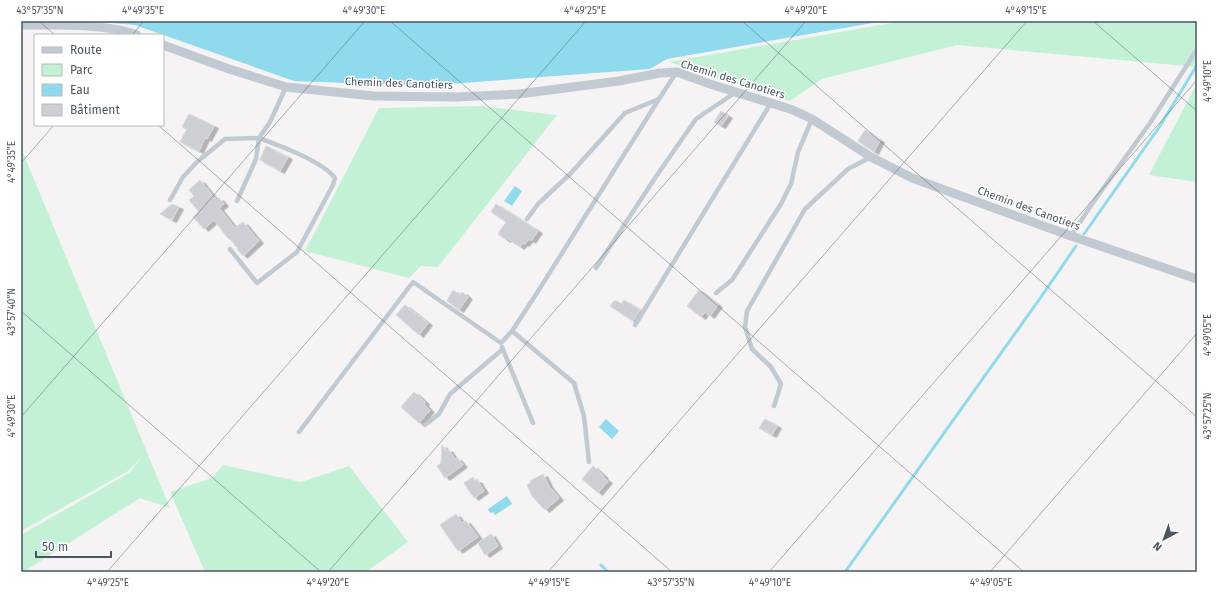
<svg xmlns="http://www.w3.org/2000/svg" width="1218" height="593" font-family="'Fira Sans',sans-serif">
	<style>
		.green { fill: #c3f1d5 }
		.water { fill: #90daee }
		.lines { fill: none; stroke-linecap: round; stroke-linejoin: round }
		.stream { stroke: #90daee; stroke-width: 3 }
		.building { fill: #cdcfd5; stroke: #d7d9de; filter: url(#shadow) }
		.lane { stroke: #c1cad2; stroke-width: 4.5 }
		.street { stroke: #c1cad2; stroke-width: 9 }
		.ticks { fill: none; stroke: #4a5661; stroke-width: 1; stroke-opacity: 0.45 }
		.labels { text-anchor: middle; stroke-width: 3; stroke-linejoin: round; paint-order: stroke }
		.street-label { font-size: 11px; fill: #4a5661; stroke: #fff }
		.neatline { fill: none; stroke: #4a5661; stroke-width: 1.5 }
		.ticks-label { font-size: 10px; text-anchor: middle; fill: #4a5661 }
	</style>
	<defs>
		<filter id="shadow"><feDropShadow dx="4.5" dy="2.5" stdDeviation="0" flood-color="#0004"/></filter>
	</defs>
	<rect width="100%" height="100%" fill="#f5f3f3"/>
	<path class="green" d="M903,21h294v46l-240,-22 -135,34 -32,22 -121,-39z
		M1197,83v99l-48,-7z
		M481,106l76,9 -119,152 -17,-1 -12,12 -104,-27 74,-143z
		M21,148l149,360 -30,-10 -117,74h-2v-37l108,-62 14,-17 -15,15 -107,60z
		M223,465l78,17 48,-16 59,76 -42,30h-161l-35,-80 42,-14z"/>
	<path class="water" d="M88,21h796l-217,38 -17,10 -228,17 -128,-5 -159,-56z
		M515,186l7,5 -10,15 -8,-5z
		M606,419l13,12 -7,8 -13,-12z
		M507,496l5,8 -17,11 -2,-3 -3,1 -2,-4z"/>
	<g class="lines">
		<path class="stream" d="M1084,234l76,-108 37,-61
			M601,565l7,7
			M845,572l196,-275 35,-51"/>
	</g>
	<path class="building" d="M721,111l7,5 -7,10 -7,-4z
		M189,114l25,12 -7,13 -2,-1 -6,13 -19,-9 7,-13 -5,-2z
		M865,130l15,10 -6,12 -16,-11z
		M266,146l22,11 -8,14 -20,-11z
		M200,180l16,20 3,-2 5,6 -5,4 16,20 8,-6 16,19 -16,15 -6,-7 1,-1 -4,-3 1,-1 -8,-7 -13,-17 -10,9 -11,-12 6,-5 -10,-12 5,-4 -5,-6z
		M172,204l7,3 -7,13 -12,-6z
		M496,204l42,27 -7,10 -2,-2 -4,5 -2,-1 -3,4 -13,-9 -1,2 -8,-6 8,-12 -15,-10z
		M453,290l7,5 2,-3 6,5 -9,13 -12,-9z
		M699,290l19,15 -8,11 -5,-4 -4,5 -14,-11z
		M624,300l16,10 -7,11 -23,-15 4,-5h3l4,3z
		M405,305l23,18 -9,12 -23,-20z
		M414,392l11,10 -1,2 6,6 -11,13 -18,-16z
		M765,419l12,7 -5,9 -13,-7z
		M442,445l4,6 2,-2 7,10 2,-1 6,7 -18,13 -8,-12 4,-3z
		M593,466l11,10 -1,1 5,4 -10,12 -16,-14z
		M543,474l6,12 10,12 -14,12 -13,-14 -5,-11 4,-3 -1,-1z
		M473,477l2,4 2,-1 7,11 -10,7 -10,-15z
		M456,514l6,9 4,-2 12,16 -20,14 -18,-26z
		M491,534l7,12 -13,9 -7,-12z"/>
	<g class="lines">
		<path class="lane" d="M170,200l13,-23 14,-15 28,-23 34,-1 11,-16 16,-35
			M527,219l11,-15 33,-31 54,-60 34,-14 17,-26
			M1071,236l21,-32 58,-81 46,-72
			M230,249l27,34 40,-31 36,-67 2,-7c-13,-17 -55,-32 -76,-40l-3,21 -19,42
			M596,268l59,-90 41,-59 40,-27
			M716,293l16,-13 49,-76 10,-20 7,-32 14,-33
			M635,325l136,-222
			M512,331l62,52 10,33 5,46
			M502,347l31,76
			M774,406l7,-22 -10,-17 -19,-18 -7,-22 2,-16 58,-102 43,-40 23,-12
			M425,425l14,-11 11,-20 53,-45
			M299,432l114,-150 88,61 11,-12 23,-35 124,-197"/>
		<path class="street" d="M21,25c35,0 84,-2 116,10
			M163,45l66,24 57,18 88,9 82,1 63,-3 100,-13 41,-8 17,-1 33,12 83,26 19,9 59,38 41,21 159,58 126,43"/>
	</g>
	<path class="ticks" d="M39,21l16,14M390,21l634,551M742,21l455,396M1093,21l104,90M132,35l12,-14M158,125l514,447M21,163l33,-38M21,311l300,261M21,417l344,-396M107,572l479,-551M328,572l478,-551M548,572l479,-551M769,572l428,-492M990,572l207,-239"/>
	<g class="labels">
		<g class="street-label">
			<text transform="translate(733 79) rotate(17)" y="4">Chemin des Canotiers</text>
			<text transform="translate(399 83) rotate(2)" y="4">Chemin des Canotiers</text>
			<text transform="translate(1029 208) rotate(20)" y="4">Chemin des Canotiers</text>
		</g>
	</g>
	<rect width="1218" height="593" fill="none" stroke="#ffffff" stroke-width="44"/>
	<rect x="34" y="34" width="130" height="92" fill="#ffffff" stroke="#b7bbc0"/>
	<rect x="42" y="47" width="20" height="6" fill="#c1cad2" stroke="#b7bbc0"/>
	<text x="70" y="54" font-size="12" fill="#4a5661">Route</text>
	<rect x="42" y="64" width="20" height="12" fill="#c3f1d5" stroke="#b7bbc0"/>
	<text x="70" y="74" font-size="12" fill="#4a5661">Parc</text>
	<rect x="42" y="84" width="20" height="12" fill="#90daee" stroke="#b7bbc0"/>
	<text x="70" y="94" font-size="12" fill="#4a5661">Eau</text>
	<rect x="42" y="104" width="20" height="12" fill="#cdcfd5" stroke="#b7bbc0"/>
	<text x="70" y="114" font-size="12" fill="#4a5661">Bâtiment</text>
	<g transform="translate(1164 539) rotate(221)" stroke="#ffffff" stroke-width="3" paint-order="stroke">
	<path d="M0-3L7 15L0 10L-7 15Z" fill="#4a5661"/>
	<text y="-6" font-size="11" font-weight="bold" text-anchor="middle" fill="#4a5661">N</text>
	</g>
	<path d="M36 551v6h75v-6" fill="none" stroke="#4a5661" stroke-width="2"/>
	<text x="42" y="551" font-size="12" fill="#4a5661" stroke="#ffffff" stroke-width="3" paint-order="stroke">50 m</text>
	<rect x="22" y="22" width="1174" height="549" class="neatline"/>
	<g class="ticks-label">
		<text x="40" y="14">43°57'35"N</text>
		<text x="143" y="14">4°49'35"E</text>
		<text x="364" y="14">4°49'30"E</text>
		<text x="585" y="14">4°49'25"E</text>
		<text x="806" y="14">4°49'20"E</text>
		<text x="1026" y="14">4°49'15"E</text>
		<text transform="translate(1207 81) rotate(-90)" y="4">4°49'10"E</text>
		<text transform="translate(11 162) rotate(-90)" y="4">4°49'35"E</text>
		<text transform="translate(11 312) rotate(-90)" y="4">43°57'40"N</text>
		<text transform="translate(1207 335) rotate(-90)" y="4">4°49'05"E</text>
		<text transform="translate(11 416) rotate(-90)" y="4">4°49'30"E</text>
		<text transform="translate(1207 416) rotate(-90)" y="4">43°57'25"N</text>
		<text x="108" y="586">4°49'25"E</text>
		<text x="328" y="586">4°49'20"E</text>
		<text x="549" y="586">4°49'15"E</text>
		<text x="671" y="586">43°57'35"N</text>
		<text x="770" y="586">4°49'10"E</text>
		<text x="991" y="586">4°49'05"E</text>
	</g>
</svg>
